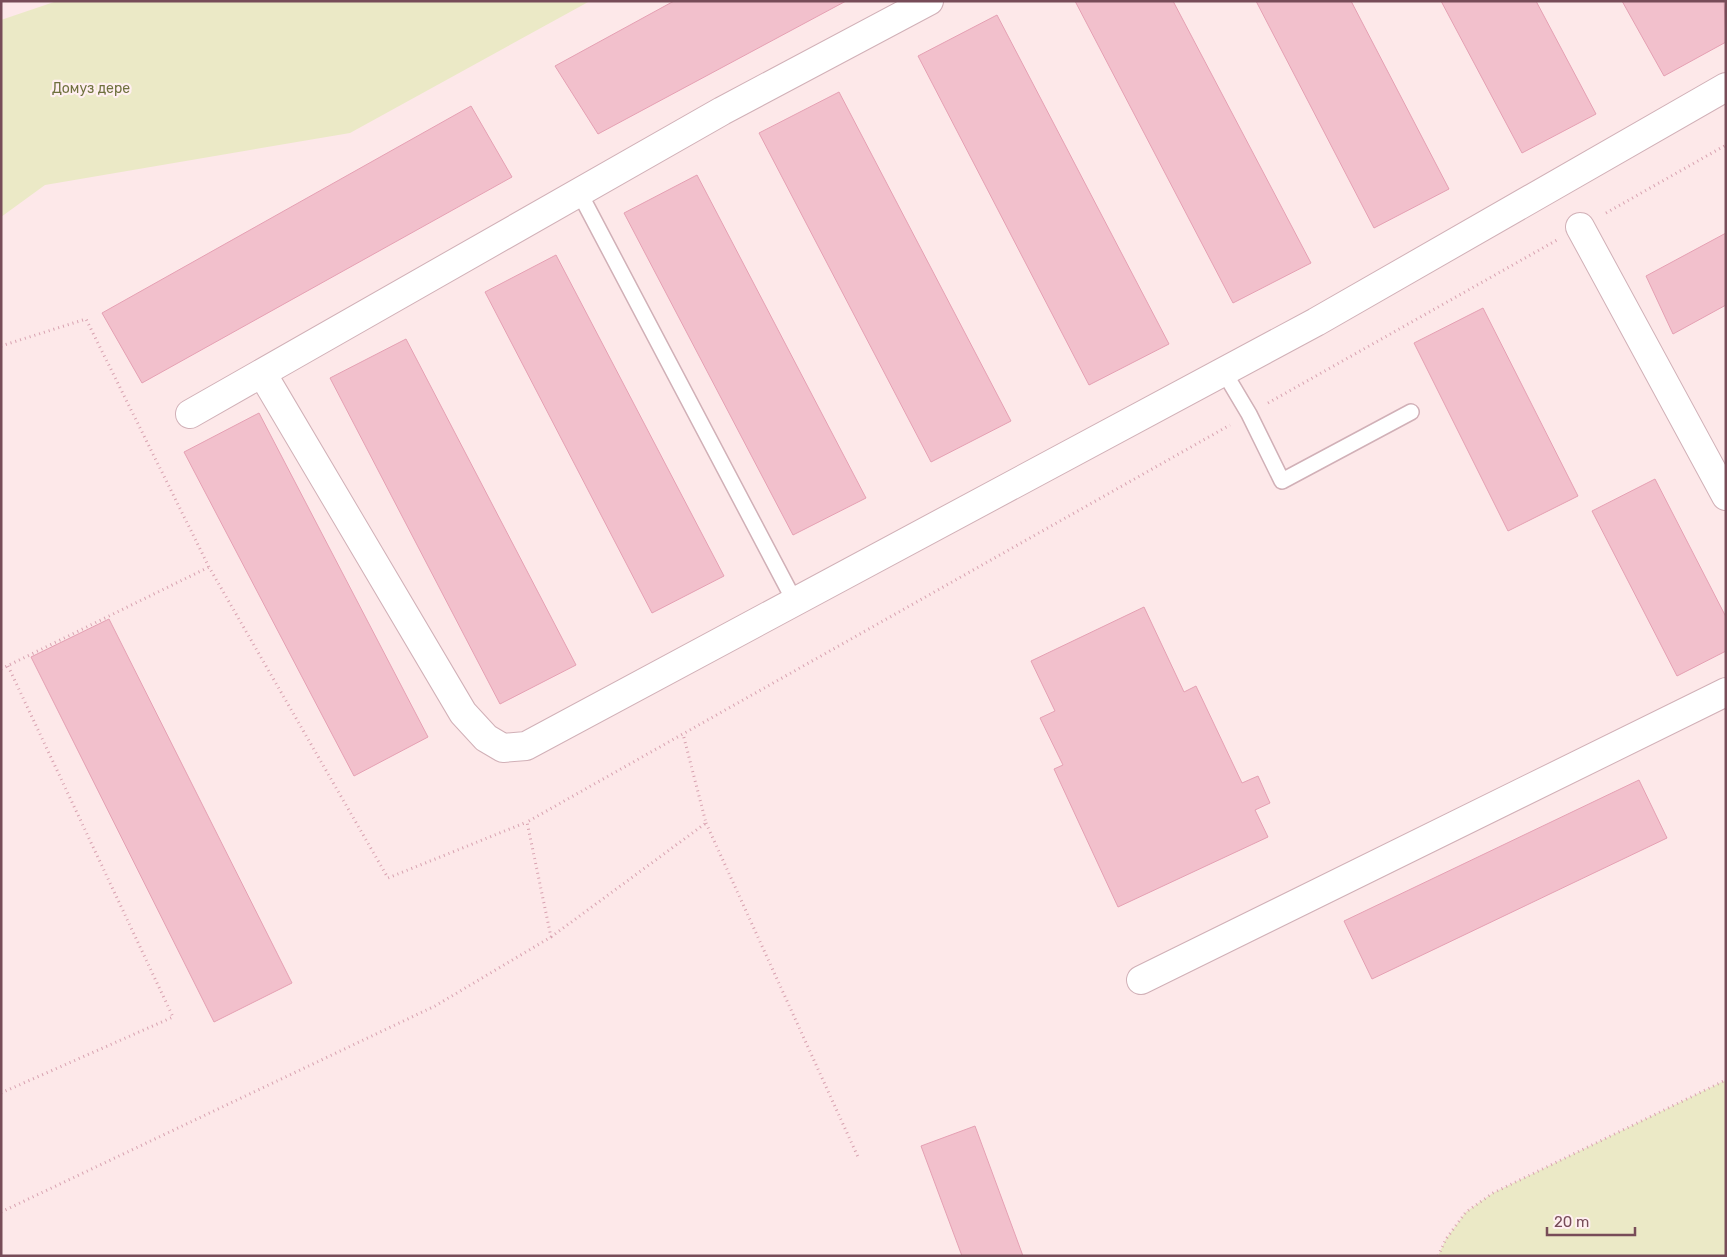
<svg xmlns="http://www.w3.org/2000/svg" width="1727" height="1257" font-family="Rubik,sans-serif">
	<style>
		.green { fill: #ebe9c6 }
		.building { fill: #f2c0cc; stroke: #e5a0b3 }
		.lines { fill: none; stroke-linecap: round; stroke-linejoin: round }
		.lane-casing { stroke: #d1b0b7; stroke-width: 18 }
		.street-casing { stroke: #d1b0b7; stroke-width: 30 }
		.path { stroke: #d8a2b0; stroke-width: 3; stroke-dasharray: 1 4; stroke-linecap: butt }
		.lane { stroke: #fff; stroke-width: 15 }
		.street { stroke: #fff; stroke-width: 28 }
		.labels { text-anchor: middle; stroke-width: 4.5; stroke-linejoin: round; paint-order: stroke }
		.park-label { font-size: 14px; fill: #6f713e; stroke: #ffeff0 }
	</style>
	<rect width="100%" height="100%" fill="#fde8e9"/>
	<path class="green" d="M57,1h533l-240,132 -305,52 -44,32v-197z
		M1726,1080v176h-288l8,-17 20,-27 27,-19z"/>
	<path class="building" d="M674,1h172l-248,133 -43,-68z
		M1075,1h98l138,262 -78,40z
		M1256,1h95l98,188 -75,39z
		M1441,1h95l60,113 -74,39z
		M1622,1h102l2,41 -62,34z
		M997,15l172,329 -80,41 -171,-329z
		M839,92l172,329 -80,41 -172,-329z
		M471,106l41,71 -370,206 -40,-70z
		M697,175l169,323 -73,37 -169,-322z
		M1726,233v72l-53,29 -27,-58z
		M556,255l168,321 -72,37 -167,-321z
		M1483,308l95,188 -70,35 -94,-188z
		M406,339l170,326 -76,39 -170,-326z
		M259,413l169,324 -74,39 -170,-324z
		M1655,479l71,138v34l-49,25 -85,-165z
		M1144,607l40,85 12,-6 46,97 16,-7 12,27 -15,7 13,27 -150,70 -64,-138 9,-4 -23,-47 15,-7 -24,-50z
		M109,619l183,364 -78,39 -183,-365z
		M1639,780l28,58 -295,141 -28,-58z
		M975,1126l48,130h-61l-41,-110z"/>
	<g class="lines">
		<g class="lane-casing">
			<path id="lane" d="M579,192l216,410
				M1224,372l25,42 33,67 129,-69"/>
		</g>
		<g class="street-casing">
			<path id="street" d="M1580,227l146,269
				M262,373l201,340 23,25 17,10 23,-2 790,-424 410,-235
				M190,414l532,-303 207,-110
				M1141,980l585,-288"/>
		</g>
		<path class="path" d="M1606,213l120,-68
			M1,346l85,-27 123,248 179,311 139,-56
			M1268,403l289,-163
			M1,669l208,-102
			M706,823l152,334
			M551,937l155,-114 -23,-89
			M1,1093l172,-76 -165,-351
			M1,1212l434,-206 116,-69 -24,-115 703,-397
			M1438,1256l8,-17 20,-27 27,-19 233,-113"/>
		<use href="#lane" class="lane"/>
		<use href="#street" class="street"/>
	</g>
	<g class="labels">
		<g class="park-label">
			<text x="91" y="93">Домуз дере</text>
		</g>
	</g>
	<rect width="1727" height="1257" fill="none" stroke="#774c58" stroke-width="5"/>
	<path d="M1547 1227v8h88v-8" fill="none" stroke="#774c58" stroke-width="2.5"/>
	<text x="1554" y="1227" font-size="15" fill="#774c58" stroke="#ffeff0" stroke-width="4" paint-order="stroke">20 m</text>
</svg>
